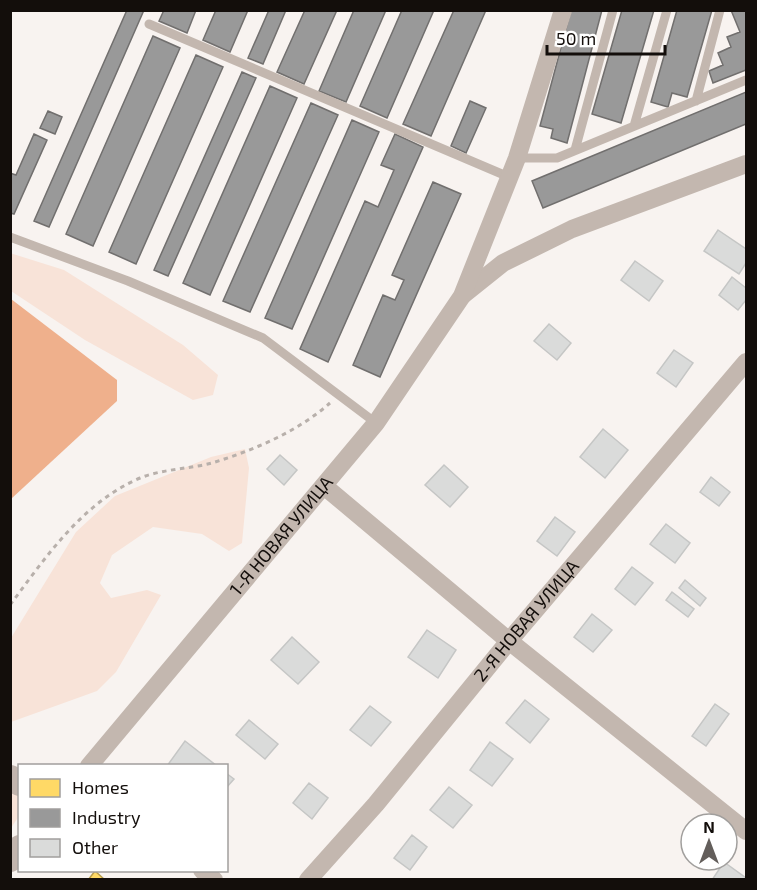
<svg xmlns="http://www.w3.org/2000/svg" width="757" height="890" font-family="'Exo 2',sans-serif">
	<style>
		.green { fill: #f8e3d8 }
		.water { fill: #efb08c }
		.homes { fill: #ffd966; stroke: #b89c4b; stroke-width: 1.5 }
		.industry { fill: #999; stroke: #716f6e; stroke-width: 1.5 }
		.building { fill: #dadbda; stroke: #c5c6c5; stroke-width: 1.5 }
		.lines { fill: none; stroke-linecap: round; stroke-linejoin: round }
		.path { stroke: #b8b0ab; stroke-width: 3; stroke-dasharray: 4.5 4.5; stroke-linecap: butt }
		.lane { stroke: #c3b7af; stroke-width: 9 }
		.street { stroke: #c3b7af; stroke-width: 18 }
		.secondary { stroke: #c2b5ae; stroke-width: 26 }
		.labels { text-anchor: middle; stroke-width: 6; stroke-linejoin: round; paint-order: stroke }
		.street-label { font-size: 18px; fill: #130e0b; stroke: #fff }
	</style>
	<rect width="100%" height="100%" fill="#f8f3f0"/>
	<path class="green" d="M10,253l54,17 119,75 35,30 -5,20 -20,5 -108,-60 -74,-49z
		M245,449l4,19 -7,75 -13,8 -27,-17 -49,-7 -41,28 -12,28 11,15 36,-8 14,5 -45,77 -19,19 -86,31v-84l65,-106 39,-36 96,-39z
		M10,791l10,3 -1,22 -8,12z"/>
	<path class="water" d="M11,299l106,81v21l-106,98z"/>
	<path class="homes" d="M95,871l10,9h-17z"/>
	<path class="industry" d="M127,10h17l-95,217 -15,-6z
		M164,10h32l-9,23 -28,-12z
		M216,10h32l-18,42 -27,-12z
		M269,10h17l-23,54 -15,-6z
		M305,10h32l-33,74 -27,-12z
		M354,10h32l-40,92 -27,-11z
		M402,10h32l-47,108 -27,-12z
		M454,10h32l-55,126 -28,-12z
		M571,10h31l-35,133 -16,-5 2,-9 -13,-3z
		M622,10h32l-33,113 -29,-9z
		M677,10h35l-25,87 -15,-4 -4,14 -17,-5z
		M731,10l15,1v59l-33,13 -4,-12 14,-6 -5,-12 13,-6 -4,-10 13,-5z
		M153,36l27,12 -87,198 -27,-12z
		M196,55l27,12 -87,197 -27,-12z
		M242,72l14,6 -88,198 -14,-6z
		M270,86l27,12 -87,197 -27,-12z
		M746,92v32l-203,84 -11,-27z
		M470,101l16,7 -20,45 -15,-7z
		M311,103l27,12 -88,197 -27,-11z
		M48,111l14,6 -7,17 -15,-6z
		M352,120l27,12 -87,197 -27,-11z
		M34,134l13,6 -33,74 -4,-1v-40l6,2z
		M395,134l28,13 -95,215 -28,-13 65,-148 13,6 16,-37 -13,-5z
		M433,182l28,12 -81,183 -27,-12 30,-70 12,5 9,-20 -12,-5z"/>
	<path class="building" d="M718,230l28,19v14l-7,11 -35,-23z
		M635,261l28,20 -14,20 -28,-21z
		M732,277l14,11v12l-8,10 -19,-15z
		M549,324l22,19 -14,17 -23,-19z
		M674,350l19,13 -17,24 -19,-14z
		M603,429l25,21 -23,28 -25,-21z
		M280,455l17,15 -13,15 -17,-16z
		M444,465l24,22 -18,20 -25,-22z
		M711,477l19,15 -11,14 -19,-14z
		M555,517l20,15 -18,24 -20,-15z
		M666,524l24,19 -15,20 -25,-19z
		M632,567l21,16 -18,22 -20,-16z
		M685,580l21,18 -6,8 -21,-18z
		M672,592l22,17 -6,8 -22,-17z
		M592,614l20,16 -19,22 -19,-15z
		M427,630l29,20 -18,28 -30,-21z
		M292,637l27,25 -21,22 -27,-24z
		M525,700l24,19 -19,24 -24,-20z
		M715,704l14,10 -23,32 -14,-10z
		M370,706l21,16 -20,24 -21,-16z
		M249,720l29,24 -13,15 -29,-24z
		M185,741l32,25h-50z
		M490,742l23,17 -21,27 -22,-16z
		M226,773l8,6 -8,9z
		M309,783l19,15 -16,21 -19,-16z
		M449,787l23,18 -19,23 -23,-18z
		M412,835l15,12 -17,23 -16,-12z
		M724,862l22,16v2h-34z"/>
	<g class="lines">
		<path class="path" d="M10,605c36,-48 72,-102 130,-127 22,-9 49,-9 72,-15 42,-13 85,-31 118,-60"/>
		<path class="lane" d="M149,24l360,153
			M696,101l24,-91
			M634,126l33,-116
			M575,150l38,-140
			M517,158h40l189,-78
			M10,237l118,44 135,57 113,85"/>
		<g class="street">
			<path d="M463,295l40,-32 69,-34 174,-65"/>
			<path d="M324,486l185,155 237,190"/>
			<path id="s1" d="M89,766l287,-343 86,-127 55,-138 46,-148"/>
			<path d="M202,870l12,10"/>
			<path id="s2" d="M308,880l68,-76 133,-163 237,-279"/>
		</g>
		<path class="secondary" d="M10,778l10,5
			M10,859l10,-11"/>
	</g>
	<g class="labels">
		<g class="street-label">
			<text dy="6" stroke="none"><textPath href="#s1" startOffset="300">1-Я НОВАЯ УЛИЦА</textPath></text>
			<text dy="6" stroke="none"><textPath href="#s2" startOffset="339">2-Я НОВАЯ УЛИЦА</textPath></text>
		</g>
	</g>
	<rect width="757" height="890" fill="none" stroke="#130e0b" stroke-width="24"/>
	<rect x="18" y="764" width="210" height="108" fill="#ffffff" stroke="#a19f9d" stroke-width="1.5"/>
	<rect x="30" y="779" width="30" height="18" fill="#ffd966" stroke="#a19f9d" stroke-width="1.5"/>
	<text x="72" y="794" font-size="18" fill="#130e0b">Homes</text>
	<rect x="30" y="809" width="30" height="18" fill="#999999" stroke="#a19f9d" stroke-width="1.5"/>
	<text x="72" y="824" font-size="18" fill="#130e0b">Industry</text>
	<rect x="30" y="839" width="30" height="18" fill="#dadbda" stroke="#a19f9d" stroke-width="1.5"/>
	<text x="72" y="854" font-size="18" fill="#130e0b">Other</text>
	<g transform="translate(709 842)"><circle r="28" fill="#ffffff" stroke="#a19f9d" stroke-width="1.5"/>
	<path d="M0-4.5L10 22L0 15L-10 22Z" fill="#635e5b"/>
	<text y="-9" font-size="16" font-weight="bold" text-anchor="middle" fill="#130e0b">N</text>
	</g>
	<path d="M547 45v9h118v-9" fill="none" stroke="#130e0b" stroke-width="3"/>
	<text x="556" y="45" font-size="18" fill="#130e0b" stroke="#ffffff" stroke-width="4.5" paint-order="stroke">50 m</text>
</svg>
